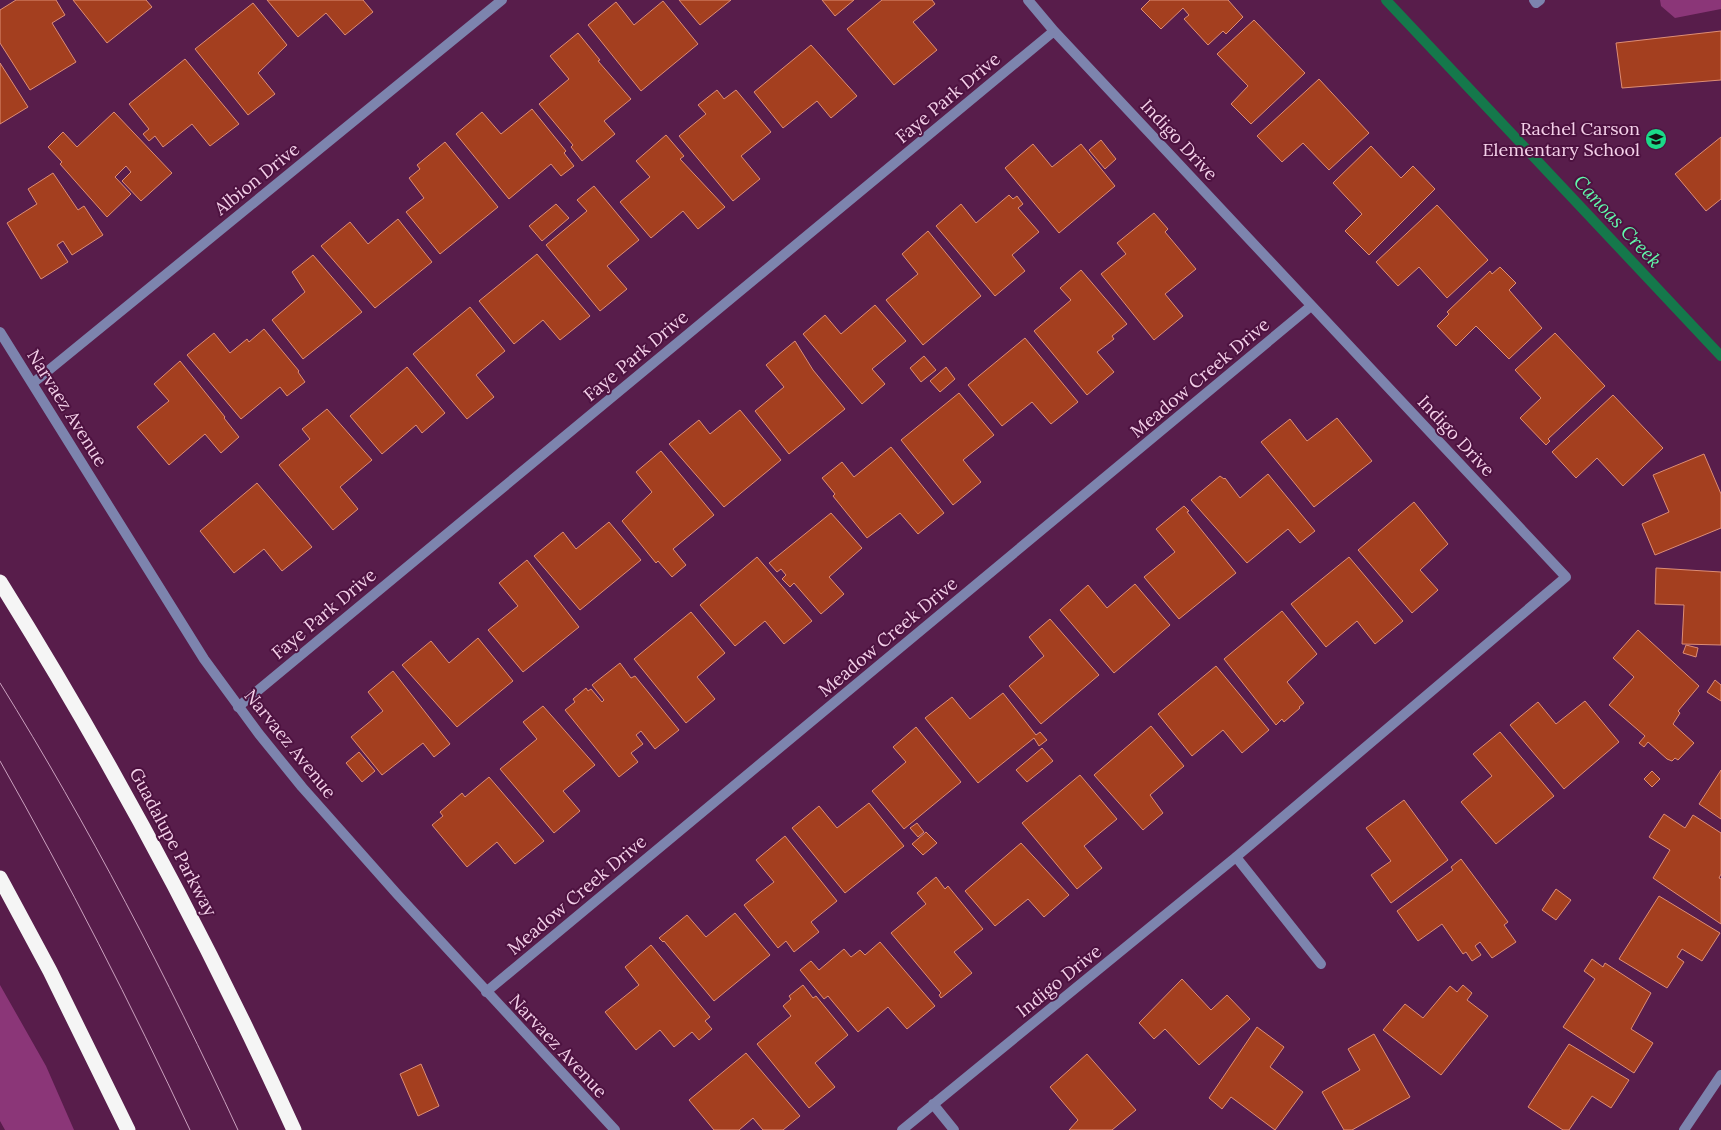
<svg xmlns="http://www.w3.org/2000/svg" width="1721" height="1130" font-family="Lora,serif">
	<style>
		.green { fill: #8b3678 }
		.lines { fill: none; stroke-linecap: round; stroke-linejoin: round }
		.stream { stroke: #15784b; stroke-width: 10 }
		.building { fill: #a43f1f; stroke: #de8d75 }
		.service { stroke: #7d84ae; stroke-width: 10 }
		.minor { stroke: #7d84ae; stroke-width: 10 }
		.tertiary { stroke: #7d84ae; stroke-width: 10 }
		.motorway { stroke: #f5f5f5; stroke-width: 15 }
		.tram { stroke: #cba1bf; stroke-width: 1 }
		.labels { text-anchor: middle; stroke-width: 4; stroke-linejoin: round; paint-order: stroke }
		.street-label { font-size: 18px; fill: #f4d0e9; stroke: #4d1240 }
		.poi-label { font-size: 18px; fill: #f4d0e9; stroke: #4d1240; text-anchor: end }
		.water-label { font-size: 19px; font-style: italic; fill: #61faab; stroke: #4d1240 }
	</style>
	<rect width="100%" height="100%" fill="#581d4b"/>
	<path class="green" d="M1660,0h61v9l-46,9 -14,-12z
		M0,985l46,81 28,64h-69l-5,-9z"/>
	<g class="lines">
		<path class="stream" d="M1386,0l335,356"/>
	</g>
	<path class="building" d="M16,0h40l9,15 -13,8 24,39 -46,28 -30,-47v-33z
		M73,0h73l6,7 -45,36z
		M267,0h96l10,12 -28,23 -19,-22 -28,24z
		M679,0h52l-31,25z
		M822,0h32l-19,16z
		M882,0h50l3,4 -22,18 24,28 -43,35 -47,-56z
		M1150,0h78l15,17 -17,17 -3,-3 -15,14 -24,-26 5,-4 -6,-7 -22,21 -20,-20z
		M663,1l35,43 -57,47 -53,-66 28,-23 18,23z
		M253,3l34,42 -29,28 17,21 -27,21 -53,-66z
		M1254,20l51,53 -54,51 -20,-20 17,-18 -31,-32z
		M1721,31v49l-99,8 -6,-45z
		M578,33l22,27 -2,1 33,38 -27,22 11,13 -33,27 -11,-14 2,-2 -34,-41 30,-25 -19,-23z
		M811,45l46,51 -26,22 -14,-17 -34,27 -29,-36z
		M185,59l54,65 -29,22 -18,-22 -29,23 -8,-11 -6,5 -6,-7 6,-5 -20,-25z
		M0,63l28,44 -28,17z
		M1319,79l50,54 -40,37 -26,-27 -21,19 -25,-26z
		M717,90l7,9 12,-9 35,42 -30,24 19,23 -27,22 -54,-65 27,-22 -8,-9z
		M532,109l34,42 -2,2 10,13 -13,10 -10,-12 -42,35 -53,-65 26,-22 19,22z
		M114,112l58,61 -31,28 -19,-20 9,-9 -5,-6 -11,11 16,17 -24,23 -47,-53 2,-2 -14,-15 15,-15 14,15z
		M666,135l18,21 -4,3 45,48 -27,22 -15,-18 -32,27 -31,-36 30,-25 -14,-16z
		M1721,137v62l-15,12 -31,-37z
		M1101,140l15,19 -11,10 -16,-19z
		M445,142l53,65 -58,47 -34,-42 18,-14 -15,-20 11,-9 -3,-4z
		M1033,144l19,23 29,-23 34,42 -56,47 -54,-65z
		M1371,146l30,32 12,-12 22,23 -66,66 -24,-24 17,-17 -29,-31z
		M53,173l25,37 6,-4 19,29 -31,20 -9,-14 -6,4 11,17 -27,17 -34,-56 30,-19 -9,-15z
		M594,186l45,54 -32,26 20,23 -27,22 -54,-66 41,-34 -10,-11z
		M1009,195l4,4 4,-3 6,8 -5,4 21,24 -27,23 13,16 -30,25 -59,-70 25,-22 15,19z
		M556,204l13,14 -27,23 -13,-15z
		M1437,205l51,55 -41,38 -28,-31 -21,19 -22,-24z
		M1154,213l14,16 -3,3 31,37 -31,25 18,22 -29,24 -53,-66 25,-20 -9,-11z
		M398,219l34,43 -57,46 -54,-62 29,-24 18,22z
		M928,231l53,65 -58,49 -37,-45 32,-26 -16,-20z
		M537,254l53,62 -30,24 -17,-20 -29,24 -35,-43z
		M313,255l49,57 -59,47 -31,-39 33,-28 -13,-20z
		M1500,267l16,16 -7,7 33,38 -33,31 -33,-33 -20,20 -19,-20 12,-12 -2,-2 43,-41 2,3z
		M1081,270l46,54 -15,12 2,3 -17,13 17,20 -27,23 -53,-64 37,-31 -11,-12z
		M875,305l31,36 -34,28 13,15 -23,20 -59,-70 22,-19 16,19z
		M470,307l35,44 -29,24 18,22 -27,22 -54,-65z
		M264,329l35,42 -1,1 7,10 -18,14 -7,-9 -39,32 -54,-64 27,-22 16,20 17,-14 2,3z
		M1555,333l50,53 -57,53 2,2 -4,4 -26,-27 21,-20 -26,-28z
		M1025,338l53,64 -27,22 -19,-22 -30,24 -34,-41z
		M795,341l18,29 32,39 -56,45 -34,-43 29,-24 -18,-22z
		M924,356l12,14 -15,12 -11,-14z
		M180,361l45,56 -1,1 15,19 -18,16 -16,-19 -36,31 -32,-38 32,-26 -15,-17z
		M407,367l38,46 -23,20 -6,-8 -34,29 -32,-38z
		M946,367l9,12 -15,13 -10,-11z
		M959,393l35,42 -31,25 18,22 -28,23 -52,-65z
		M1613,395l50,53 -40,38 -26,-28 -21,20 -24,-26z
		M327,409l45,51 -32,27 18,22 -25,21 -54,-65 31,-26 -8,-10z
		M740,410l41,50 -57,47 -55,-63 30,-24 11,14z
		M1337,418l35,43 -58,46 -53,-65 29,-23 17,22z
		M891,447l53,66 -26,21 -18,-21 -33,25 -34,-42 2,-2 -13,-16 20,-16 12,15z
		M661,451l53,64 -41,34 13,16 -14,12 -14,-16 -2,2 -34,-42 30,-29 -16,-20z
		M1704,454l17,40v34l-66,27 -13,-31 27,-12 -16,-37z
		M1268,474l47,57 -15,12 -12,-14 -41,34 -56,-63 29,-24 4,3 1,-1 15,20z
		M257,483l55,64 -30,24 -18,-22 -30,24 -34,-42z
		M1414,502l34,42 -28,26 18,20 -26,23 -54,-63z
		M1184,506l5,5 -2,1 49,61 -57,46 -35,-42 31,-25 -19,-23z
		M831,513l31,35 -33,29 15,17 -23,20 -27,-31 -4,4 -8,-8 4,-4 -5,-6 -4,3 -8,-9z
		M609,522l32,38 -61,50 -46,-54 29,-24 13,17z
		M757,557l55,64 -28,23 -19,-23 -30,25 -35,-41z
		M1349,557l54,64 -28,23 -18,-23 -31,26 -35,-43z
		M527,560l52,67 -56,45 -35,-42 30,-24 -19,-23z
		M1656,568l65,4v73l-39,-1 2,-39 -29,-1z
		M1135,584l35,41 -56,48 -54,-63 28,-25 19,23z
		M1282,611l35,43 -30,28 17,21 -5,4 1,1 -16,14 -2,-3 -6,6 -52,-66z
		M691,612l34,41 -28,24 18,22 -29,24 -52,-64z
		M1050,619l49,56 -58,49 -32,-38 35,-30 -15,-19z
		M1638,630l61,56 -21,25 2,2 -7,11 21,19 -16,17 -3,-2 -3,3 -5,-2 -19,-17 -4,5 -5,-4 6,-7 -36,-31 25,-28 -21,-19z
		M478,638l35,43 -56,46 -55,-62 29,-24 18,22z
		M1686,645l12,3 -2,9 -13,-4z
		M620,663l11,15 4,-2 44,54 -24,19 -14,-18 -5,4 7,9 -12,9 7,9 -19,15 -54,-67 10,-8 -2,-3 13,-11 2,3 3,-2 11,13 2,-2 -12,-15z
		M1216,666l53,64 -27,23 -19,-23 -31,26 -34,-42z
		M393,671l57,73 -16,13 -11,-14 -41,32 -31,-38 32,-26 -15,-19z
		M1715,680l6,5v16l-14,-9z
		M1003,693l33,42 4,-3 7,8 -8,6 -5,-8 -56,45 -53,-65 27,-21 18,22z
		M1585,701l34,41 -55,47 -54,-64 28,-23 18,22z
		M543,706l52,59 -32,26 17,20 -26,22 -54,-64 37,-30 -14,-17z
		M1151,726l33,40 -34,29 13,18 -20,17 -49,-55z
		M916,727l45,55 -57,47 -32,-38 34,-29 -13,-15z
		M1500,732l54,64 -58,48 -35,-42 31,-26 -19,-22z
		M1042,748l11,13 -26,21 -11,-12z
		M359,752l16,19 -13,11 -16,-19z
		M1721,770v49l-22,-15z
		M1652,771l8,8 -8,8 -8,-8z
		M1080,775l37,44 -33,27 18,22 -25,21 -55,-66z
		M489,777l55,64 -29,23 -18,-22 -30,25 -35,-42 11,-9 -3,-4 22,-19 3,4z
		M1404,800l44,60 -57,43 -20,-28 20,-14 -25,-33z
		M869,803l35,43 -59,47 -53,-65 27,-22 18,22z
		M1664,814l21,14 8,-13 28,18v41l-2,4 2,1v45l-68,-46 17,-28 -21,-13z
		M917,823l7,9 -6,5 -8,-9z
		M926,832l11,11 -14,12 -11,-11z
		M785,836l52,65 -26,21 8,10 -25,20 -8,-11 -8,7 -34,-43 30,-23 -18,-22z
		M1021,843l48,52 -25,22 -16,-18 -33,27 -30,-35z
		M1461,859l47,63 -4,3 12,17 -24,16 -12,-16 -5,4 6,9 -9,6 -6,-9 -3,2 -21,-30 -24,17 -21,-30 56,-41 -2,-3z
		M936,877l9,12 3,-3 35,43 -29,23 18,21 -31,25 -2,-3 2,-2 -50,-60 35,-29 -9,-11z
		M1556,889l15,11 -15,20 -14,-10z
		M1659,896l61,37 -18,28 -20,-12 -5,8 7,5 -17,26 -48,-29z
		M735,913l35,42 -56,46 -50,-60 -1,1 -4,-4 28,-23 19,22z
		M880,942l55,64 -28,23 -19,-22 -30,25 -30,-36 -4,3 -24,-29 11,-9 8,9 25,-21 7,8 9,-7 5,5z
		M651,945l59,72 -5,4 7,8 -13,11 -7,-8 -18,15 -14,-17 -24,20 -31,-38 34,-27 -14,-18z
		M1592,959l11,8 2,-4 46,30 -20,36 22,14 -19,30 -71,-46 32,-48 -11,-8z
		M1182,979l29,31 16,-15 23,24 -51,46 -34,-36 -11,10 -15,-16z
		M803,985l10,13 3,-2 32,39 -33,28 20,24 -26,21 -52,-64 34,-28 -8,-10 8,-7 -2,-3z
		M1463,985l9,8 -5,7 21,16 -47,59 -58,-45 22,-26 18,14 27,-32 7,6z
		M1257,1027l27,20 -14,20 33,25 -28,38 -44,-33 -9,12 -13,-11z
		M1374,1034l36,63 -58,33h-8l-22,-38 38,-22 -12,-21z
		M1569,1044l60,36 -18,28 -19,-12 -23,34h-6l-35,-23z
		M746,1053l54,63 -17,14h-20l-10,-12 -14,12h-25l-25,-30z
		M1087,1054l49,56 -24,20h-43l9,-10 -28,-33z
		M421,1064l18,42 -21,10 -18,-42z"/>
	<g class="lines">
		<path class="service" d="M1534,0l2,3 4,-3"/>
		<path class="minor" d="M33,383l469,-383
			M238,707l816,-676
			M1236,857l85,107
			M486,992l825,-686
			M933,1104l21,26
			M902,1130l334,-273 330,-280 -512,-546 -26,-31
			M1684,1130l37,-55"/>
		<path class="tertiary" d="M0,332l204,327 55,75 43,53 95,107 218,236"/>
		<path class="motorway" d="M0,582c110,176 208,359 294,548
			M0,878l50,93 78,159"/>
		<path class="tram" d="M0,683c89,143 167,294 238,447
			M0,761c68,120 131,243 190,369"/>
	</g>
	<defs>
		<g id="school-disc" transform="scale(1.125)"><circle r="9.5" fill="#1bd988" stroke="#4d1240"/><path d="M0-5L7-2L0 1L-7-2ZM-4 1L0 2.5L4 1V4Q0 6-4 4Z" fill="#111"/></g>
	</defs>
	<g fill-rule="evenodd">
		<use href="#school-disc" x="1656" y="139"/>
	</g>
	<g class="labels">
		<g class="street-label">
			<text transform="translate(948 98) rotate(-40)" y="6">Faye Park Drive</text>
			<text transform="translate(1179 140) rotate(47)" y="6">Indigo Drive</text>
			<text transform="translate(257 179) rotate(-39)" y="6">Albion Drive</text>
			<text transform="translate(636 356) rotate(-40)" y="6">Faye Park Drive</text>
			<text transform="translate(1200 378) rotate(-40)" y="6">Meadow Creek Drive</text>
			<text transform="translate(67 408) rotate(58)" y="6">Narvaez Avenue</text>
			<text transform="translate(1456 436) rotate(47)" y="6">Indigo Drive</text>
			<text transform="translate(324 614) rotate(-40)" y="6">Faye Park Drive</text>
			<text transform="translate(888 637) rotate(-40)" y="6">Meadow Creek Drive</text>
			<text transform="translate(290 744) rotate(51)" y="6">Narvaez Avenue</text>
			<text transform="translate(173 842) rotate(62)" y="6">Guadalupe Parkway</text>
			<text transform="translate(577 895) rotate(-40)" y="6">Meadow Creek Drive</text>
			<text transform="translate(1059 981) rotate(-39)" y="6">Indigo Drive</text>
			<text transform="translate(558 1046) rotate(47)" y="6">Narvaez Avenue</text>
		</g>
		<g class="poi-label">
			<text x="1640" y="135">Rachel Carson<tspan x="1640" dy="21">Elementary School</tspan></text>
		</g>
		<g class="water-label">
			<text transform="translate(1618 221) rotate(47)" y="7">Canoas Creek</text>
		</g>
	</g>
</svg>
